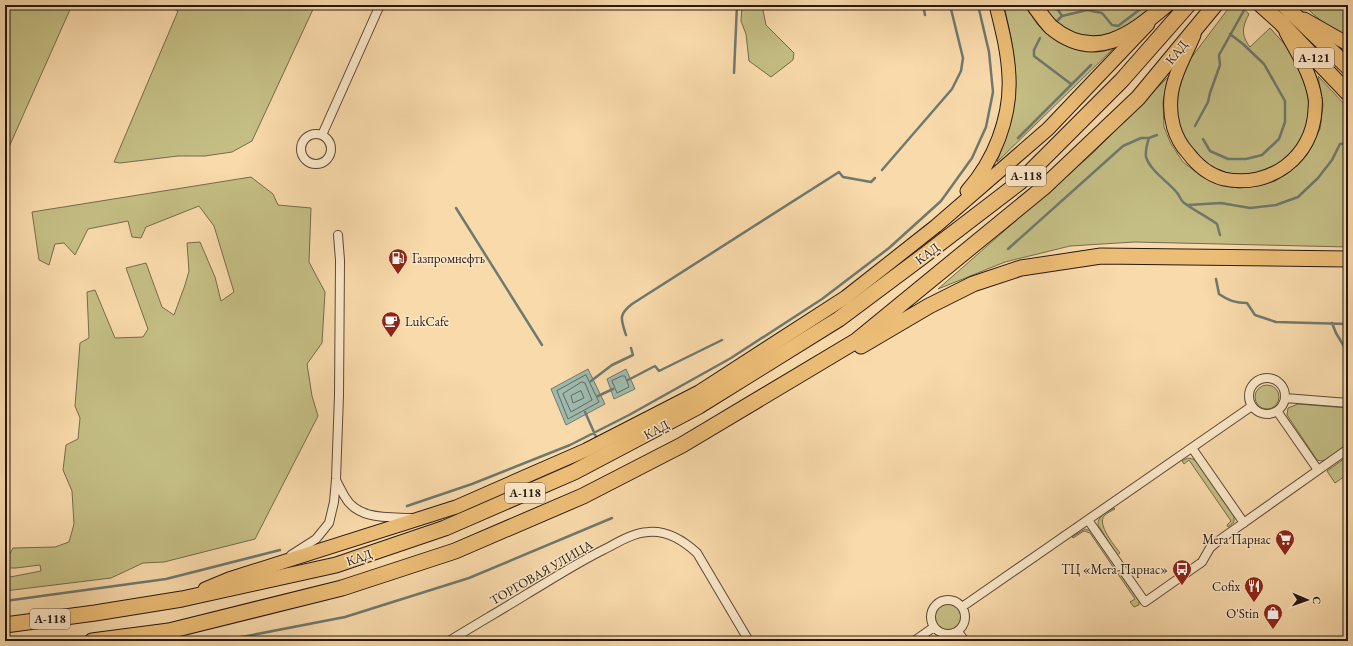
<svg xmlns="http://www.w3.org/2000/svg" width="1353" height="646" font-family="'EB Garamond',serif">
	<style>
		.green { fill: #c4be84; stroke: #756b4b }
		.water { fill: #9ebaad; stroke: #6e796f }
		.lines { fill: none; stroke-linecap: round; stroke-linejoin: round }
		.shore { stroke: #626960; stroke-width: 1 }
		.stream { stroke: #6e796f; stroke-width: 2.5 }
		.street-casing { stroke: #5b4838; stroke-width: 10 }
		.primary-casing { stroke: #261812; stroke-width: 15 }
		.highway-casing { stroke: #261812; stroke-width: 17 }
		.street { stroke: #fbe7c8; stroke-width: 8 }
		.primary { stroke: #ecbd76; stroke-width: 13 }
		.highway { stroke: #ecbd76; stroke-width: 15 }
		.labels { text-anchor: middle; stroke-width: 3; stroke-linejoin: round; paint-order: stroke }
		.shield { fill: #fbe7c8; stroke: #665649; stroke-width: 1 }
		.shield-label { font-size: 12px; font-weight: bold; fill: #261812 }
		.street-label { font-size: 13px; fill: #261812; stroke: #fbe7c8 }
		.poi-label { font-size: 13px; fill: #261812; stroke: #fbe7c8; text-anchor: end }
	</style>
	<rect width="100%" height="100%" fill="#f9daab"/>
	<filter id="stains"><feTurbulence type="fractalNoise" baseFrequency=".005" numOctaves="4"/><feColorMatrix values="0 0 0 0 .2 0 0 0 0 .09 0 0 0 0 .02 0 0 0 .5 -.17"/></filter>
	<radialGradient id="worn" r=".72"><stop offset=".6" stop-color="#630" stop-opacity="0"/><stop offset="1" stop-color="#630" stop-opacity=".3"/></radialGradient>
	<path class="green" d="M5,5h67l-63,142 -4,1z
		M166,5h149l-63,136 -20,11 -27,4h-27l-58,7 -6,-1 64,-151z
		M742,5h20l4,20 28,28 -1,7 -22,17 -22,-16 -3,-27 -5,-13z
		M1004,5h22l12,20 20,17 28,8 29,-3 -118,115c12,-31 20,-66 17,-99 -1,-20 -6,-39 -10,-58z
		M1042,5h113l-40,31 -21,3 -34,-10z
		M1231,5h8l10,9c-7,13 -8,21 1,33l20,-19 19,21 14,24 5,20 1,20 -6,27 -16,20 -18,11 -26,5 -26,-5 -20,-12 -16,-25 -4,-21 1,-21 5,-17 8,-17z
		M1304,5h44v33c-16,-8 -32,-20 -44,-33z
		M1169,76l-6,26 1,25 7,17 12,18 18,14 21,9 16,3 21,-2 16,-5 16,-11 15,-14 14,-27 3,-24 -5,-29 30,32v139l-214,-5 -64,4 -65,16 -67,27 154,-135z
		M251,177l22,17 5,11 33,3 -2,54 16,30 -3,51 -15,21 5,32 6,20 -63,123 -91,23 -21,1 -32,15 -106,13v-13l36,-7 -1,-6 -24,3h-11v-5l8,-15 42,-1 14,-5 5,-18 -2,-33 -9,-21 3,-25 12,-6 2,-21 -5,-12 5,-63 9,-5 -2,-46 8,-2 20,48 28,-1 5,-8 -22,-61 20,-5 16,44 12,8 11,-30 4,-14 -2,-28 13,-1 15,35 6,24 13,-9 -20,-66 -15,-20 -53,21 -5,11 -9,-1 -4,-16 -40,8 -13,26 -11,-12 -9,1 -6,21 -10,-5 -7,-48z
		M1255 397a12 12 0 1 1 24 0a12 12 0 1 1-24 0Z
		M1298,404l50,4v36l-23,16 -4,1 -4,-1 -30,-45 1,-7z
		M1348,456v18l-13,9 -8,-12z
		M1188,458l5,1 4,3 37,54v6l-6,5 -1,-2 4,-4 -42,-61 -5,4 -2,-3z
		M1114,508l1,1c-4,2 -8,4 -11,7 -7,9 11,30 16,37l-3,2 -19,-30c-1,-9 9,-13 16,-17z
		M1085,529l6,2 48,70v4l-5,2 -4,-5 5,-3 -45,-66 -6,-2 -11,7 -1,-1z
		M935 617a13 13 0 1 1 26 0a13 13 0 1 1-26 0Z
		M270,637l12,4h-35z"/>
	<path class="water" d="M588,369l17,35 -39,21 -15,-36z
		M626,369l9,20 -21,10 -7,-20z"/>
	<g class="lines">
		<path class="shore" d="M586,375l13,27 -31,17 -11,-28z
			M622,376h3l4,11 -12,6 -5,-12z
			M582,382l3,1 7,17 -21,12 -8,-18z
			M581,391l3,7 -11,5 -2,-7z"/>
		<path class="stream" d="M923,5l2,10
			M1055,5l7,11
			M1341,5l7,4
			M1055,23l7,-7 25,-6 15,3 10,12 6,1 25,-19 1,-2
			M1040,38l-6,12v6l37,28
			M734,73l3,-68
			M1195,126l13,-24 2,-9 10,-28 -1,-10 28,-50
			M1157,135l-8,3c-2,6 -4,12 -3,19 5,15 23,25 32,37 2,3 3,6 5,8 10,8 23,14 34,22l3,11
			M1018,138l73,-73
			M1203,139l7,12 18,8h18l16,-4 17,-16 6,-17v-21l-21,-37 -21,-20 -13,-10
			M882,170l70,-81 9,-18 2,-13 -13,-53
			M1188,205l33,-2 29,5 26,-3 22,-8 20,-19 14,-18 8,-16 7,-1 1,2
			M456,208l86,137
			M1008,249l115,-103 18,-8h8
			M1216,279l3,15c10,7 17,9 28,9l8,12 21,7 72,2
			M1332,323l4,10 12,20
			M626,335c-5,-16 -8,-20 6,-31l207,-132 4,5 28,5 4,-4
			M628,380l27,-14 4,5 63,-31
			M591,381l21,-16 21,-10 -2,-7
			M598,396l15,-7
			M585,412l12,27
			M407,506l65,-22 98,-39 59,-30 102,-57 91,-59 67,-51 52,-47 31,-43 14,-31 7,-35 -4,-40 -11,-47
			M5,601l161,-22 114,-29
			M221,641l124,-24 124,-39 143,-60"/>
		<g class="street-casing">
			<path id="street" d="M301 149a15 15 0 1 1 30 0a15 15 0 1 1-30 0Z
				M322,135l58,-130
				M1249 396a18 18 0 1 1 36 0a18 18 0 1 1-36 0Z
				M1285,398l63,5
				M1277,411l41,59
				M1192,448l52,75
				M336,480c3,6 6,12 9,17 13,23 43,20 66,21
				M1088,520l57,82 57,-40 8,-14 8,-7 130,-92
				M291,555l25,-16 13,-16 5,-21 2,-23 3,-84 1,-135 -2,-25
				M931 617a17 17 0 1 1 34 0a17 17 0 1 1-34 0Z
				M962,607l290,-201
				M958,632l7,9
				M449,641c26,-16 52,-31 78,-47 25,-15 50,-31 76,-44 14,-7 29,-17 45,-18 18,-2 36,9 49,21l52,88
				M914,641l20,-14"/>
		</g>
		<g class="primary-casing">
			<path id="primary" d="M1304,19l44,25
				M1194,35c-8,19 -21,41 -23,62 -2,20 3,41 17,56 9,12 21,22 36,26 46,10 89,-22 91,-69 0,-4 1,-8 0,-12 -4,-25 -18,-45 -29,-66
				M967,191c27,-30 44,-73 42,-114 -1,-25 -7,-48 -13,-72
				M205,589l24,-10 227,-72 130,-57 113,-58 147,-95 90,-71 112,-97 100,-105"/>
		</g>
		<g class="highway-casing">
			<path id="highway" d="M1034,5c5,7 11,16 17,22 43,36 80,8 115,-22
				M1261,5l20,18 67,70
				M1284,5l64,62
				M861,346l68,-40 44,-22 48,-16 80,-12 247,3
				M5,625l90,-12 87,-14 154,-34 109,-37 129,-56 125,-66 140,-87 87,-65 94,-72 102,-102 66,-75
				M92,641l77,-10 173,-43 113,-37 128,-55 99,-51 174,-104 187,-153 95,-90 77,-93"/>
		</g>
		<use href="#street" class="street"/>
		<use href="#primary" class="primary"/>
		<use href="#highway" class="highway"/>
	</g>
	<defs>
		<g id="fuel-pin" transform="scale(1)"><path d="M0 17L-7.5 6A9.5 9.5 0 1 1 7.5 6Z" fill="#8f2418" stroke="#fbe7c8"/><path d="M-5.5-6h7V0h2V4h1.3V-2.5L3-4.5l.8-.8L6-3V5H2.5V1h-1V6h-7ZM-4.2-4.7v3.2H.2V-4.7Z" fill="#fff"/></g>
		<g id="cafe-pin" transform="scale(1)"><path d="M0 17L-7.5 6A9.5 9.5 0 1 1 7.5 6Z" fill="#8f2418" stroke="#fbe7c8"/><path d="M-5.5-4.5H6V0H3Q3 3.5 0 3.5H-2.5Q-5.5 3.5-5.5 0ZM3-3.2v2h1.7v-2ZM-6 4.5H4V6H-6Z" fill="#fff"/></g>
		<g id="supermarket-pin" transform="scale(1)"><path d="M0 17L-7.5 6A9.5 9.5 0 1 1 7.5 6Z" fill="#8f2418" stroke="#fbe7c8"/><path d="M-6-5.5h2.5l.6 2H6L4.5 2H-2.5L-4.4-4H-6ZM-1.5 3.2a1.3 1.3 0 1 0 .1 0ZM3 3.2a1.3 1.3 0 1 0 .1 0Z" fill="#fff"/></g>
		<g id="bus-pin" transform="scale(1)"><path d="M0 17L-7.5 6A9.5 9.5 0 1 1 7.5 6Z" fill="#8f2418" stroke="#fbe7c8"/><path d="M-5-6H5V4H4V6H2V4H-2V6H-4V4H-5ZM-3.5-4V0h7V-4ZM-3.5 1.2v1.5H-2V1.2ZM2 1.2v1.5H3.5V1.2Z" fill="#fff"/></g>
		<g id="restaurant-pin" transform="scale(1)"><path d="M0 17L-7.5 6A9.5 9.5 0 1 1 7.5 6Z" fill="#8f2418" stroke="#fbe7c8"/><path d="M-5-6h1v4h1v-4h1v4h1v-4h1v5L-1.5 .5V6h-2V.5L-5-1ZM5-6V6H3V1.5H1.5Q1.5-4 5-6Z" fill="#fff"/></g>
		<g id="shop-pin" transform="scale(1)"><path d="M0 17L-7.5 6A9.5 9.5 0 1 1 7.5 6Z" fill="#8f2418" stroke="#fbe7c8"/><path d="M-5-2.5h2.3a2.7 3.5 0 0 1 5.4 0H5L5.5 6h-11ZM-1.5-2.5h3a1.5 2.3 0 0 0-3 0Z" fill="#fff"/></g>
	</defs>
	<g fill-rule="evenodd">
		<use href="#fuel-pin" x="398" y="258"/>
		<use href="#cafe-pin" x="391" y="321"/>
		<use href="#supermarket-pin" x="1285" y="539"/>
		<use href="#bus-pin" x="1182" y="569"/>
		<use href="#restaurant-pin" x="1254" y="586"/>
		<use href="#shop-pin" x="1273" y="613"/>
	</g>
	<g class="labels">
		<g class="shield">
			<rect x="1294" y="48" width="40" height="20" rx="3"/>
			<rect x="1006" y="166" width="40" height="20" rx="3"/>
			<rect x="505" y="483" width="40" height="20" rx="3"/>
			<rect x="30" y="609" width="40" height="20" rx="3"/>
		</g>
		<g class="shield-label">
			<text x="1314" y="62">А-121</text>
			<text x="1026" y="180">А-118</text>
			<text x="525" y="497">А-118</text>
			<text x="50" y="623">А-118</text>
		</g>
		<g class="street-label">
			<text transform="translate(1176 52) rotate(-51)" y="5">КАД</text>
			<text transform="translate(927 253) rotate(-37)" y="5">КАД</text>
			<text transform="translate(656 429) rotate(-28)" y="5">КАД</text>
			<text transform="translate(359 557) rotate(-19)" y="5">КАД</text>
			<text transform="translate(541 572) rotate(-30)" y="5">ТОРГОВАЯ УЛИЦА</text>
		</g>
		<g class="poi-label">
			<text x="412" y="263" text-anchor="start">Газпромнефть</text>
			<text x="405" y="326" text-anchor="start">LukCafe</text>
			<text x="1271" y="544">Мега Парнас</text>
			<text x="1168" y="574">ТЦ «Мега-Парнас»</text>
			<text x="1240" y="591">Cofix</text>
			<text x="1259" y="618">O'Stin</text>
		</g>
	</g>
	<rect width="1353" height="646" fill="none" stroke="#f9daab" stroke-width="20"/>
	<rect x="6" y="6" width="1341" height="634" fill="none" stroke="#261812" stroke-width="2"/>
	<rect x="10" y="10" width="1333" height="626" fill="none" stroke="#261812"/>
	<g transform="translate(1307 600) rotate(92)" stroke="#fbe7c8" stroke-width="3" paint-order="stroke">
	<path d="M0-3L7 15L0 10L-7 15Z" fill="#261812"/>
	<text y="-6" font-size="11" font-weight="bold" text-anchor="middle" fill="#261812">С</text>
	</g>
	<rect width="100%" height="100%" filter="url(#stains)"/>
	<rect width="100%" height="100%" fill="url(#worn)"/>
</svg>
